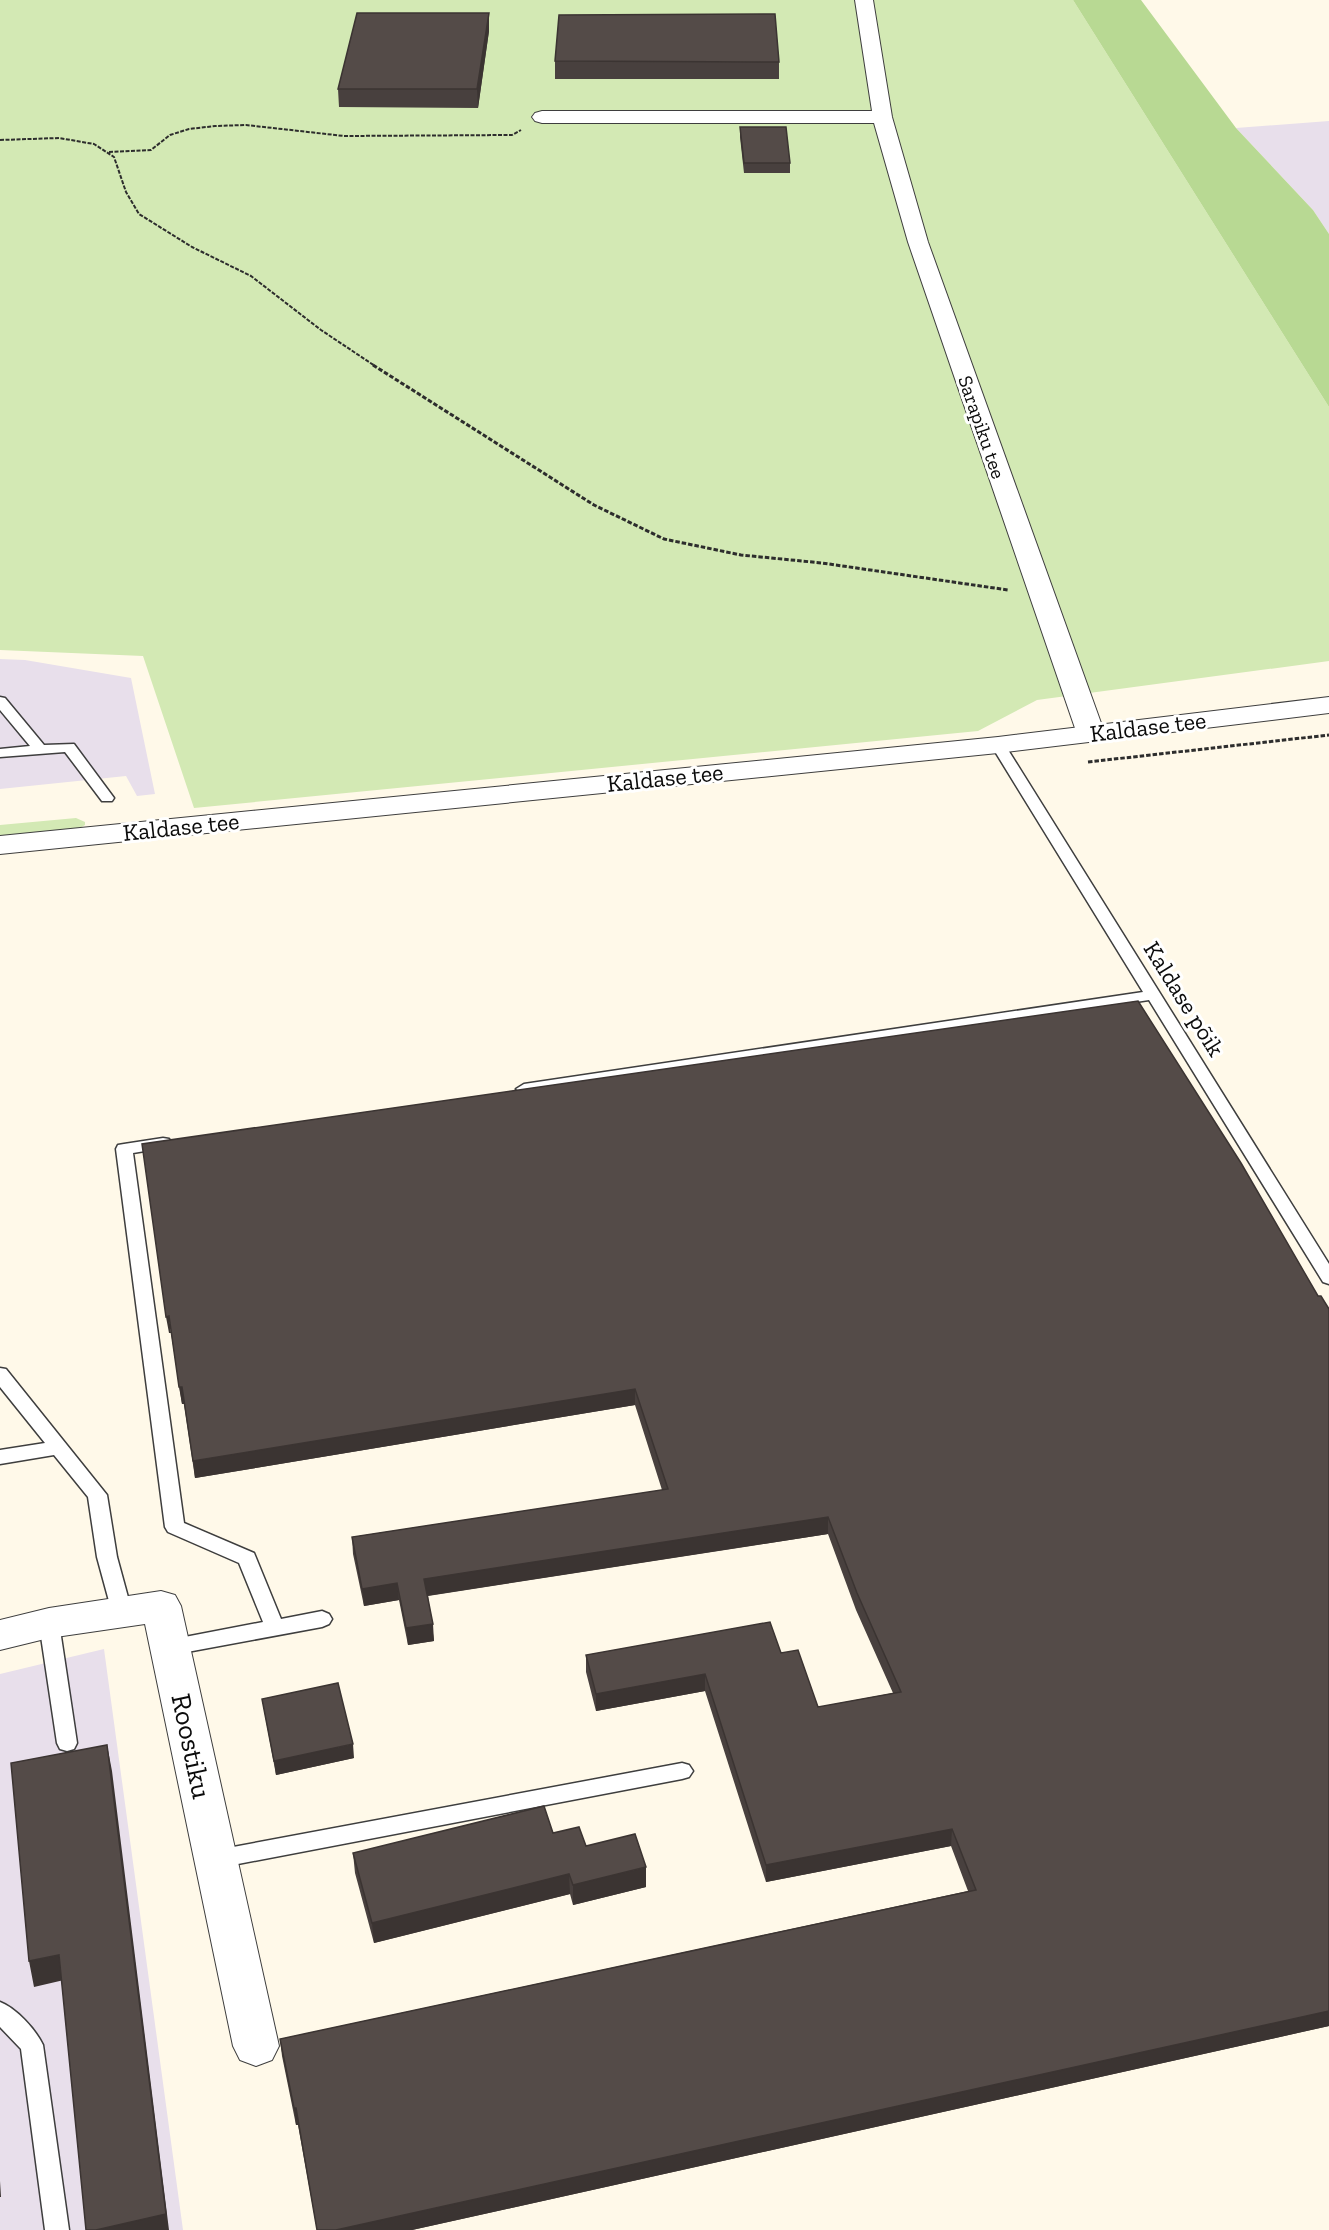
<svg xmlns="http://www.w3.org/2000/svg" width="1329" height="2230" font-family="'Zilla Slab',serif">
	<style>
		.industrial { fill: #e8dfeb }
		.green { fill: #d3e9b4 }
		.forest { fill: #b8d993 }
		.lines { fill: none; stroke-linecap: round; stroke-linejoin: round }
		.service-casing { stroke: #3e3e3e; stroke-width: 3 }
		.minor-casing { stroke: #3e3e3e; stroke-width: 2 }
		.tertiary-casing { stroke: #3e3e3e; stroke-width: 2 }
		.path-far1 { stroke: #2d2d2d; stroke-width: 2; stroke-dasharray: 4 1.5; stroke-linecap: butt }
		.path { stroke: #2d2d2d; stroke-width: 3; stroke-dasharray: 4.5 2; stroke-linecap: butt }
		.service { fill: #fff; fill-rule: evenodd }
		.minor { fill: #fff; fill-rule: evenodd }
		.tertiary { fill: #fff; fill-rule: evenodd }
		.wall { fill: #48403e }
		.shaded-wall { fill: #3b3432 }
		.building { fill: #544b48; stroke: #3b3432; stroke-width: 1.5 }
		.labels { text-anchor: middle; stroke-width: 6; stroke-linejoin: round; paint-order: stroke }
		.far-street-label { font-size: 20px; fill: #0b0b0b; stroke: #fff }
		.street-label { font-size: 24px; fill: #0b0b0b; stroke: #fff }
		.near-street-label { font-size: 28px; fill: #0b0b0b; stroke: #fff }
	</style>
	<rect width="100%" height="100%" fill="#fff9e9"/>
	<path class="industrial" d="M1329,121v113l-16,-24 -77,-82z
		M0,659l25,1 106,18 24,116 -18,2 -11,-20 -126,13z
		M104,1649l79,581h-183v-556z"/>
	<path class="green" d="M0,0h1073l256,407v254l-292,39 -59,31 -784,77 -51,-152 -143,-6z
		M76,818l9,4v3l-7,4 -78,8v-12z"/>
	<path class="forest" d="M1073,0h68l95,128 77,82 16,24v173z"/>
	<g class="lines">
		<g class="service-casing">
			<path id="service" d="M0,697l5,1 39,47 30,-1 40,54 -2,3h-10l-37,-49 -65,5v-8l30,-3 -30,-36z
				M998,741l7,4 324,519v20l-6,-2 -174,-282 -625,94 -8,-5 8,-5 619,-92 -152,-247z
				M163,1138l6,1 2,4 -2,4 -36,6 51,370 70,30 27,66 41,-8 7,3 3,5 -3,5 -7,3 -151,28 -7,-2 -3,-6 3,-6 99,-19 -24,-59 -71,-31 -3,-5 -49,-378 2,-4 6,-1z
				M0,1368l6,1 101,126 10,62 15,55 -3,5 -7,3 -7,-3 -3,-5 -15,-55 -9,-60 -34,-42 -54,9v-14l45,-7 -45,-56z
				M49,1615l7,3 3,5 18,120 -3,6 -7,2 -7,-2 -3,-6 -18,-120 3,-5z
				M682,1763l7,2 4,6 -4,6 -7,2 -465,89 -8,-3 -3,-6 3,-6 8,-3z
				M0,2002c16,6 36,28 43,43l26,185h-24l-24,-181 -21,-22z"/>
		</g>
		<g class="minor-casing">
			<path id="minor" d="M855,0h18l19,117 36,125 177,492 -4,6 -10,2 -10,-2 -4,-6 -169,-492 -34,-119h-332l-7,-2 -3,-4 3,-4 7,-2h330z
				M161,1591l14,4 6,11 98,440 -7,14 -16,6 -16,-6 -7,-14 -88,-422 -96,14 -49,12v-30l49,-12z"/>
		</g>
		<g class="tertiary-casing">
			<path id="tertiary" d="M1329,697v16l-331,40 -998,101v-18l998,-99z"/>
		</g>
		<path class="path-far1" d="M0,140l59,-2 35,6 20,13 12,35 13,22 53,33 59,29 70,54 54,36
			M109,152l42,-2 19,-15 19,-6 26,-3 31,-1 98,11 168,-1 9,-5"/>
		<path class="path" d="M373,365l221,140 70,34 77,16 81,8 186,27
			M1088,762l241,-27"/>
		<use href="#service" class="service"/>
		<use href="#minor" class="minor"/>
		<use href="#tertiary" class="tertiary"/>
	</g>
	<path class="wall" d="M489,13v18l-11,77 -139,-1 -1,-18z
		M555,61l224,1v17h-224z
		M740,127l50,36v10h-46l-4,-36z
		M1138,1001l191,1025 -917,204h-95l-19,-105h-2l-14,-69 -2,-17 688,-148 -17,-45 -185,36 -61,-191 -109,20 -10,-39v-17l195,-2 37,54 75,-14 -37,-83 -28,-76 -400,62 6,45 -26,4 -9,-45 -35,6 -11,-52 -1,-17 310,-47 -27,-85 -440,73 -11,-74h-2l-11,-71h-2z
		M262,1699l92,59 -78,17z
		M553,1833l33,13 60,41 -73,18 -3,-11 -196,49 -19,-70 -2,-20z"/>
	<path class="shaded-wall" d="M489,13v18l-11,77 -1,-19z
		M169,1316l2,17h-2l-3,-16z
		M179,1387h3l2,17h-2z
		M635,1389v16l-440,73 -2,-17z
		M828,1517v17l-402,62 -2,-17z
		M397,1583l2,17 -35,6 -2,-17z
		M433,1624l1,17 -26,4 -2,-17z
		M705,1674v17l-109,20v-17z
		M353,1744l1,14 -78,17 -2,-14z
		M107,1745l5,26 57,459h-73z
		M952,1829l-1,17 -185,36v-17z
		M646,1867v20l-73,18v-20z
		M569,1874l1,20 -196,49 -2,-20z
		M59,1955l5,25 -30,7 -5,-26z
		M1329,2011v15l-917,204h-76z
		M294,2108h2l2,17h-2z
		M0,2181l1,16h-1z"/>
	<path class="building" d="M357,13h132l-12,76h-139z
		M775,14l4,48 -224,-1 4,-46z
		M740,127h46l4,36h-46z
		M1138,1001l103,162 77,133h3l8,13v702l-993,219h-19l-21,-122h-2l-14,-69 696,-149 -24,-61 -186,36 -61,-191 -109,20 -10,-39 184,-33 11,31 17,-3 20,57 83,-15 -44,-99 -29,-76 -404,62 9,45 -27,4 -9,-45 -35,6 -10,-52 316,-48 -33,-100 -442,72 -11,-74h-3l-10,-71 -3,1 -24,-173z
		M338,1683l15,61 -79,17 -12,-62z
		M107,1745l59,469 -70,16h-10l-27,-275 -30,6 -18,-198z
		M544,1806l9,27 26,-6 7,19 49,-12 11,33 -73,18 -4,-11 -197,49 -19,-70z"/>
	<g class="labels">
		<g class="far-street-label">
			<text transform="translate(982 427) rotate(71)" y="7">Sarapiku tee</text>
		</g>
		<g class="street-label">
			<text transform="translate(1148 727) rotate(-7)" y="8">Kaldase tee</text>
			<text transform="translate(665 778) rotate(-6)" y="8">Kaldase tee</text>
			<text transform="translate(181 827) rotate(-6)" y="8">Kaldase tee</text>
			<text transform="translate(1184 999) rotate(58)" y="8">Kaldase põik</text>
		</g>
		<g class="near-street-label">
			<text transform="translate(192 1746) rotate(78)" y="10">Roostiku</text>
		</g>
	</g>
</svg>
